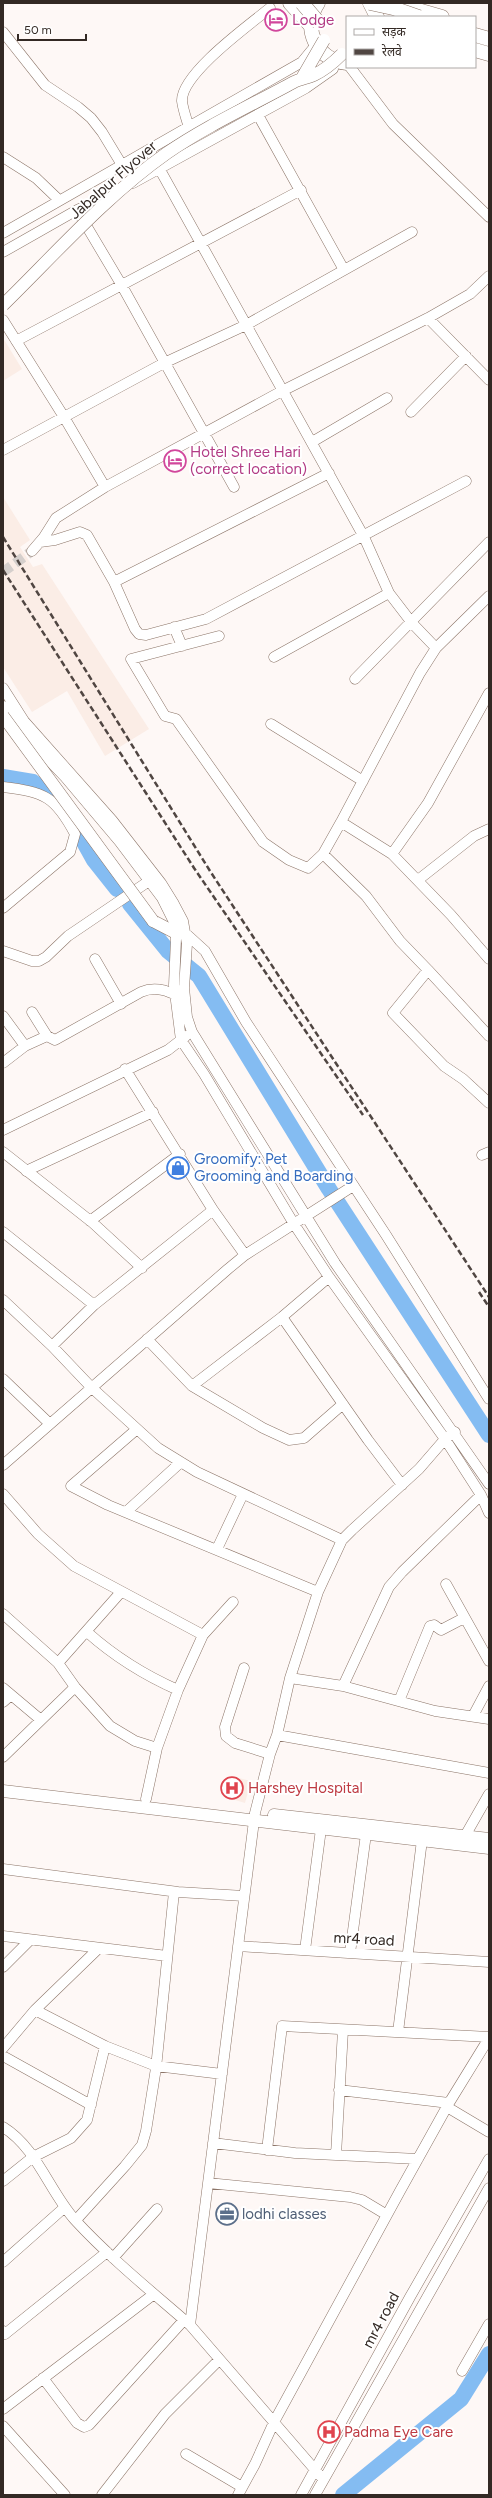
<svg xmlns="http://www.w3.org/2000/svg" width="492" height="2498" font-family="Figtree,'Noto Sans Devanagari',sans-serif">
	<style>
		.built { fill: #fbede6 }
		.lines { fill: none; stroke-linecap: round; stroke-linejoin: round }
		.river { stroke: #84bcf2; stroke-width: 16 }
		.minor-tunnel { stroke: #d5cfcc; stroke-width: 10; stroke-dasharray: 10 5; stroke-linecap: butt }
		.minor-casing { stroke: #8c7568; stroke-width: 11 }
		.major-casing { stroke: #8c7568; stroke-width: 13 }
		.highway-casing { stroke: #8c7568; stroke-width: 15 }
		.minor { stroke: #fff; stroke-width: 10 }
		.major { stroke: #fff; stroke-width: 12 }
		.highway { stroke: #fff; stroke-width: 14 }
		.rail { stroke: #504642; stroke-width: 2.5; stroke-dasharray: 6 3; stroke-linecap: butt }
		.major-bridge-casing { stroke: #8c7568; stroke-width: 13; stroke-linecap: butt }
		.highway-bridge-casing { stroke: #8c7568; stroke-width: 15; stroke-linecap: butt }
		.major-bridge { stroke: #fff; stroke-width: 12 }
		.highway-bridge { stroke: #fff; stroke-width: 14 }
		.labels { text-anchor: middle; stroke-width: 4; stroke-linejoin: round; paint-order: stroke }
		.hotel-label { font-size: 15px; fill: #b23c85; stroke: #fff; text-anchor: start }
		.street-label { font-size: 15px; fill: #332924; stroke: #fff }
		.shop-label { font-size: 15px; fill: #366cbe; stroke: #fff; text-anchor: start }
		.health-label { font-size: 15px; fill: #be3a42; stroke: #fff; text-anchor: start }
		.service-label { font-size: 15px; fill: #4e5e75; stroke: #fff; text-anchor: start }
	</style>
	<rect width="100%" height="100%" fill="#fef8f6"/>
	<path class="built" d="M3,338l19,31 -19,12z
		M3,497l27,43 -10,7 13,20 9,-3 107,165 -44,27 -38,-65 -35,21 -29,-45z
		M231,1776l20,5 -6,22 -20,-6z"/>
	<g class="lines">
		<path class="river" d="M3,777l30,5 31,24 30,54 23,29
			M130,904l38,47 31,25 130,213 160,246
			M343,2495l118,-96 28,-45"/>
		<path class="minor-tunnel" d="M3,572l29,-21"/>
		<g class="minor-casing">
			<path id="minor" d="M3,32l42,53 33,22 13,11 11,14 20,33
				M350,67l43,57 96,93
				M258,115l86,155
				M189,128c-2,-8 -6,-18 -7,-27 -1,-27 67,-76 88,-93
				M149,150l215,387 25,56 23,30 24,25
				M3,157l33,21 23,22
				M133,183l173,-95 27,-19
				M77,210l44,74 113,203
				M3,233l299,-171 14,-17
				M3,252l74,-42 37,-17
				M428,318l61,62
				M3,320l61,97 41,70
				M16,341l285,-151
				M411,412l55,-56
				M312,442l75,-44
				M3,450l161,-87 82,-38 166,-93
				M40,542l15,-2 25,-8 7,3 27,47 21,47 4,5 7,1 60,-16 260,-138
				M32,551l12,-14 12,-19 49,-31 177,-96 146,-73 42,-24 19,-18
				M114,582l215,-109
				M174,627l8,19
				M219,636l-88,23 34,57 11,3 87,123 26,18 19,8 15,-14 18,-32 79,-149 16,-25 53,-52
				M274,657l115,-64
				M355,679l134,-137
				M3,688l21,33 88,99 49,63 13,21 9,17 4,23 -3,44 3,29 5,15 143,231 154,221
				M3,706l14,21 48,50 54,64 43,57 13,26 1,15 -2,46 7,55 23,34 90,150 35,53 116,162 36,56 8,18
				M271,724l92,57
				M3,787c41,5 52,9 72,47l-5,18 -67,56
				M341,822l51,32 59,61 38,44
				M323,854l43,42 34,45 28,29 -35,43 51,53 19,13 26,24
				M392,854l36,-51 61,-110
				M418,880l56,-44 15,-7
				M183,931l22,20 41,71 140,213 103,164
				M3,951l29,10h7l7,-4 22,-21 81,-55
				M95,959l26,45
				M428,970l61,66
				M32,1012l15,24
				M3,1016l22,30
				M3,1063l22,-17 22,-10 8,4 86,-48c12,-5 22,-3 33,2
				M125,1069l88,141 32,45
				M3,1130l165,-80 18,-14
				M3,1152l90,71 49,45
				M482,1155l7,-3
				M26,1171l127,-59
				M90,1221l90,-67
				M3,1232l91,73
				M3,1300l49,46 39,41 67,61 39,24 145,68
				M282,1317l86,123 34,45
				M147,1339l45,47 71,42 26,12 15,-2 39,-34
				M52,1346l42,-41 119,-95
				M3,1379l47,45
				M192,1386l90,-69 47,-40
				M137,1429l-66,57 37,19 210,87
				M3,1465l225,-196 17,-14 108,-69
				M3,1494l35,40 36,32 129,69
				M126,1512l55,-50
				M217,1549l26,-55
				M446,1584l43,77
				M3,1614l55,49 17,24 35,39 25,15 22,7
				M87,1632c28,25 57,43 91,58
				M58,1663l63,-71
				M244,1668l-19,59 1,9 9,7 35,11
				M290,1678l53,8 92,25 54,8
				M343,1686l46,-99 13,-15 79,-77
				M3,1688l38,32
				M399,1701l31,-75 4,-1 7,5 23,-12
				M3,1702l8,-7
				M473,1716l16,-30
				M277,1735l212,38
				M3,1757l72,-70
				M146,1799l11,-51 21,-58 25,-55 30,-33
				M465,1836l24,-42
				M3,1869l175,23 66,4
				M3,1936l164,20
				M238,1946l251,16
				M305,1950l16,-121
				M350,1953l16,-119
				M3,1967l27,-27
				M35,2010l70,36 51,20 66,8
				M398,2032l24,-192
				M3,2048l32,-38 64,-62
				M3,2056l88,49
				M339,2090l110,13
				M447,2107l42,25
				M3,2127c34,21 46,64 72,93 35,38 76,71 115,105
				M213,2143l82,10 123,6
				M267,2150l15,-124 207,11
				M336,2155l7,-125
				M3,2181l30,-24 38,-19 16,-18 18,-74
				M208,2183l142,14 12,3 25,15
				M76,2220l49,-54 17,-21 4,-14 10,-63 18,-176
				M113,2258l44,-49
				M3,2262l62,-55
				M3,2331l2,3 102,-82
				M462,2371l27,-47
				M43,2378l34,45 7,4 5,-2 95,-105
				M3,2409l151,-115
				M3,2426l62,69
				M186,2454l56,33
				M323,2479l-133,-154 65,-512 15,-59 7,-19 13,-57 28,-86 24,-52 10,-10 67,-61 26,-30 10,-7
				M102,2495l63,-81 54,-54
				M238,2495l17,-31 19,-42 126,-231 49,-88 40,-65
				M301,2495l109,-198 79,-138
				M315,2495l174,-307"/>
		</g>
		<g class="major-casing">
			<path id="major" d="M153,921l23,12
				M3,1791l486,57
				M274,1815l215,24"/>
		</g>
		<g class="highway-casing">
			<path id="highway" d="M290,3l20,22
				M318,3c-17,25 -1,58 29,60
				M370,3l7,14
				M404,6l38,11
				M475,35l14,4
				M475,50l14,4"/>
		</g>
		<use href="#minor" class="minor"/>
		<use href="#major" class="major"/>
		<use href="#highway" class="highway"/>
		<path class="rail" d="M3,537l207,334 279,426
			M3,570l191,298 169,247
			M479,1292l10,15"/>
		<g class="major-bridge-casing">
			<path id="major-bridge" d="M302,78l22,-38
				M3,305c53,-52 103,-109 164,-152 39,-27 85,-48 127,-71 6,-3 13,-4 20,-7 11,-5 20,-13 28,-21
				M3,716l150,205"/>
		</g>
		<g class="highway-bridge-casing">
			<path id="highway-bridge" d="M302,3l17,20
				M370,3l23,5 26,9"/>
		</g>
		<use href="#major-bridge" class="major-bridge"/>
		<use href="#highway-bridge" class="highway-bridge"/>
	</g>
	<defs>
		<g id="hotel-ring" transform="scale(1.15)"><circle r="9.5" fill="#fff" stroke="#d1479c" stroke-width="1.5"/><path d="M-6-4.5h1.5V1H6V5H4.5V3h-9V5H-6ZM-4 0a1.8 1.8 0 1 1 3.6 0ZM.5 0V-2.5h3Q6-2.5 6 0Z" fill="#d1479c"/></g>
		<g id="shop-ring" transform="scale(1.15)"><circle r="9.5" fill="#fff" stroke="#3f7fe0" stroke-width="1.5"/><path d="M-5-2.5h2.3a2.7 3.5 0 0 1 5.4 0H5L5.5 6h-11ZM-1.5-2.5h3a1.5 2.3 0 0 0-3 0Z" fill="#3f7fe0"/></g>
		<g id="hospital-ring" transform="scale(1.15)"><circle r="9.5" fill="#fff" stroke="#e0444e" stroke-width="1.5"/><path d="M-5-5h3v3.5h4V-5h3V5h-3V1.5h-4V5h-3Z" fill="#e0444e"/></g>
		<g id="office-ring" transform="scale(1.15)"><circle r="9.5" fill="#fff" stroke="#5c6f8a" stroke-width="1.5"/><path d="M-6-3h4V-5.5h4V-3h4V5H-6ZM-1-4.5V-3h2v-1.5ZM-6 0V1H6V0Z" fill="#5c6f8a"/></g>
	</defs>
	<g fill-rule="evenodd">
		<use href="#hotel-ring" x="276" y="20"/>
		<use href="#hotel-ring" x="175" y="461"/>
		<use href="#shop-ring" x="178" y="1168"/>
		<use href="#hospital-ring" x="232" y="1788"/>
		<use href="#office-ring" x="227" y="2214"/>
		<use href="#hospital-ring" x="329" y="2432"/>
	</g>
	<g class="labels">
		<g class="hotel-label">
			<text x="292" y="25">Lodge</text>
			<text x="190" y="457">Hotel Shree Hari<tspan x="190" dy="17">(correct location)</tspan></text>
		</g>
		<g class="street-label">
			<text transform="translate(113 180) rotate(-41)" y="5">Jabalpur Flyover</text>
			<text transform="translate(364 1939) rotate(3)" y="5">mr4 road</text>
			<text transform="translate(381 2320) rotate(-62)" y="5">mr4 road</text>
		</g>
		<g class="shop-label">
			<text x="194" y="1164">Groomify: Pet<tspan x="194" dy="17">Grooming and Boarding</tspan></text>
		</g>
		<g class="health-label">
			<text x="248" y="1793">Harshey Hospital</text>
			<text x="344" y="2437">Padma Eye Care</text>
		</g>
		<g class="service-label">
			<text x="242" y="2219">lodhi classes</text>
		</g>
	</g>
	<rect width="492" height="2498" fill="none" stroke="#332924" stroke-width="8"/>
	<rect x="346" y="16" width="130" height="52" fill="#ffffff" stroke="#ada9a7"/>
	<rect x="354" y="29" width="20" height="6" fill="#ffffff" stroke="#ada9a7"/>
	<text x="382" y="36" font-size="12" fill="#332924">सड़क</text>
	<rect x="354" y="49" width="20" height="6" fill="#504642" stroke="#ada9a7"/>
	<text x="382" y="56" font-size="12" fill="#332924">रेलवे</text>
	<path d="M18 34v6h68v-6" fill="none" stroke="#332924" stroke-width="2"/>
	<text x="24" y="34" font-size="12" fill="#332924" stroke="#ffffff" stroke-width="3" paint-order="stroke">50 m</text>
</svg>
